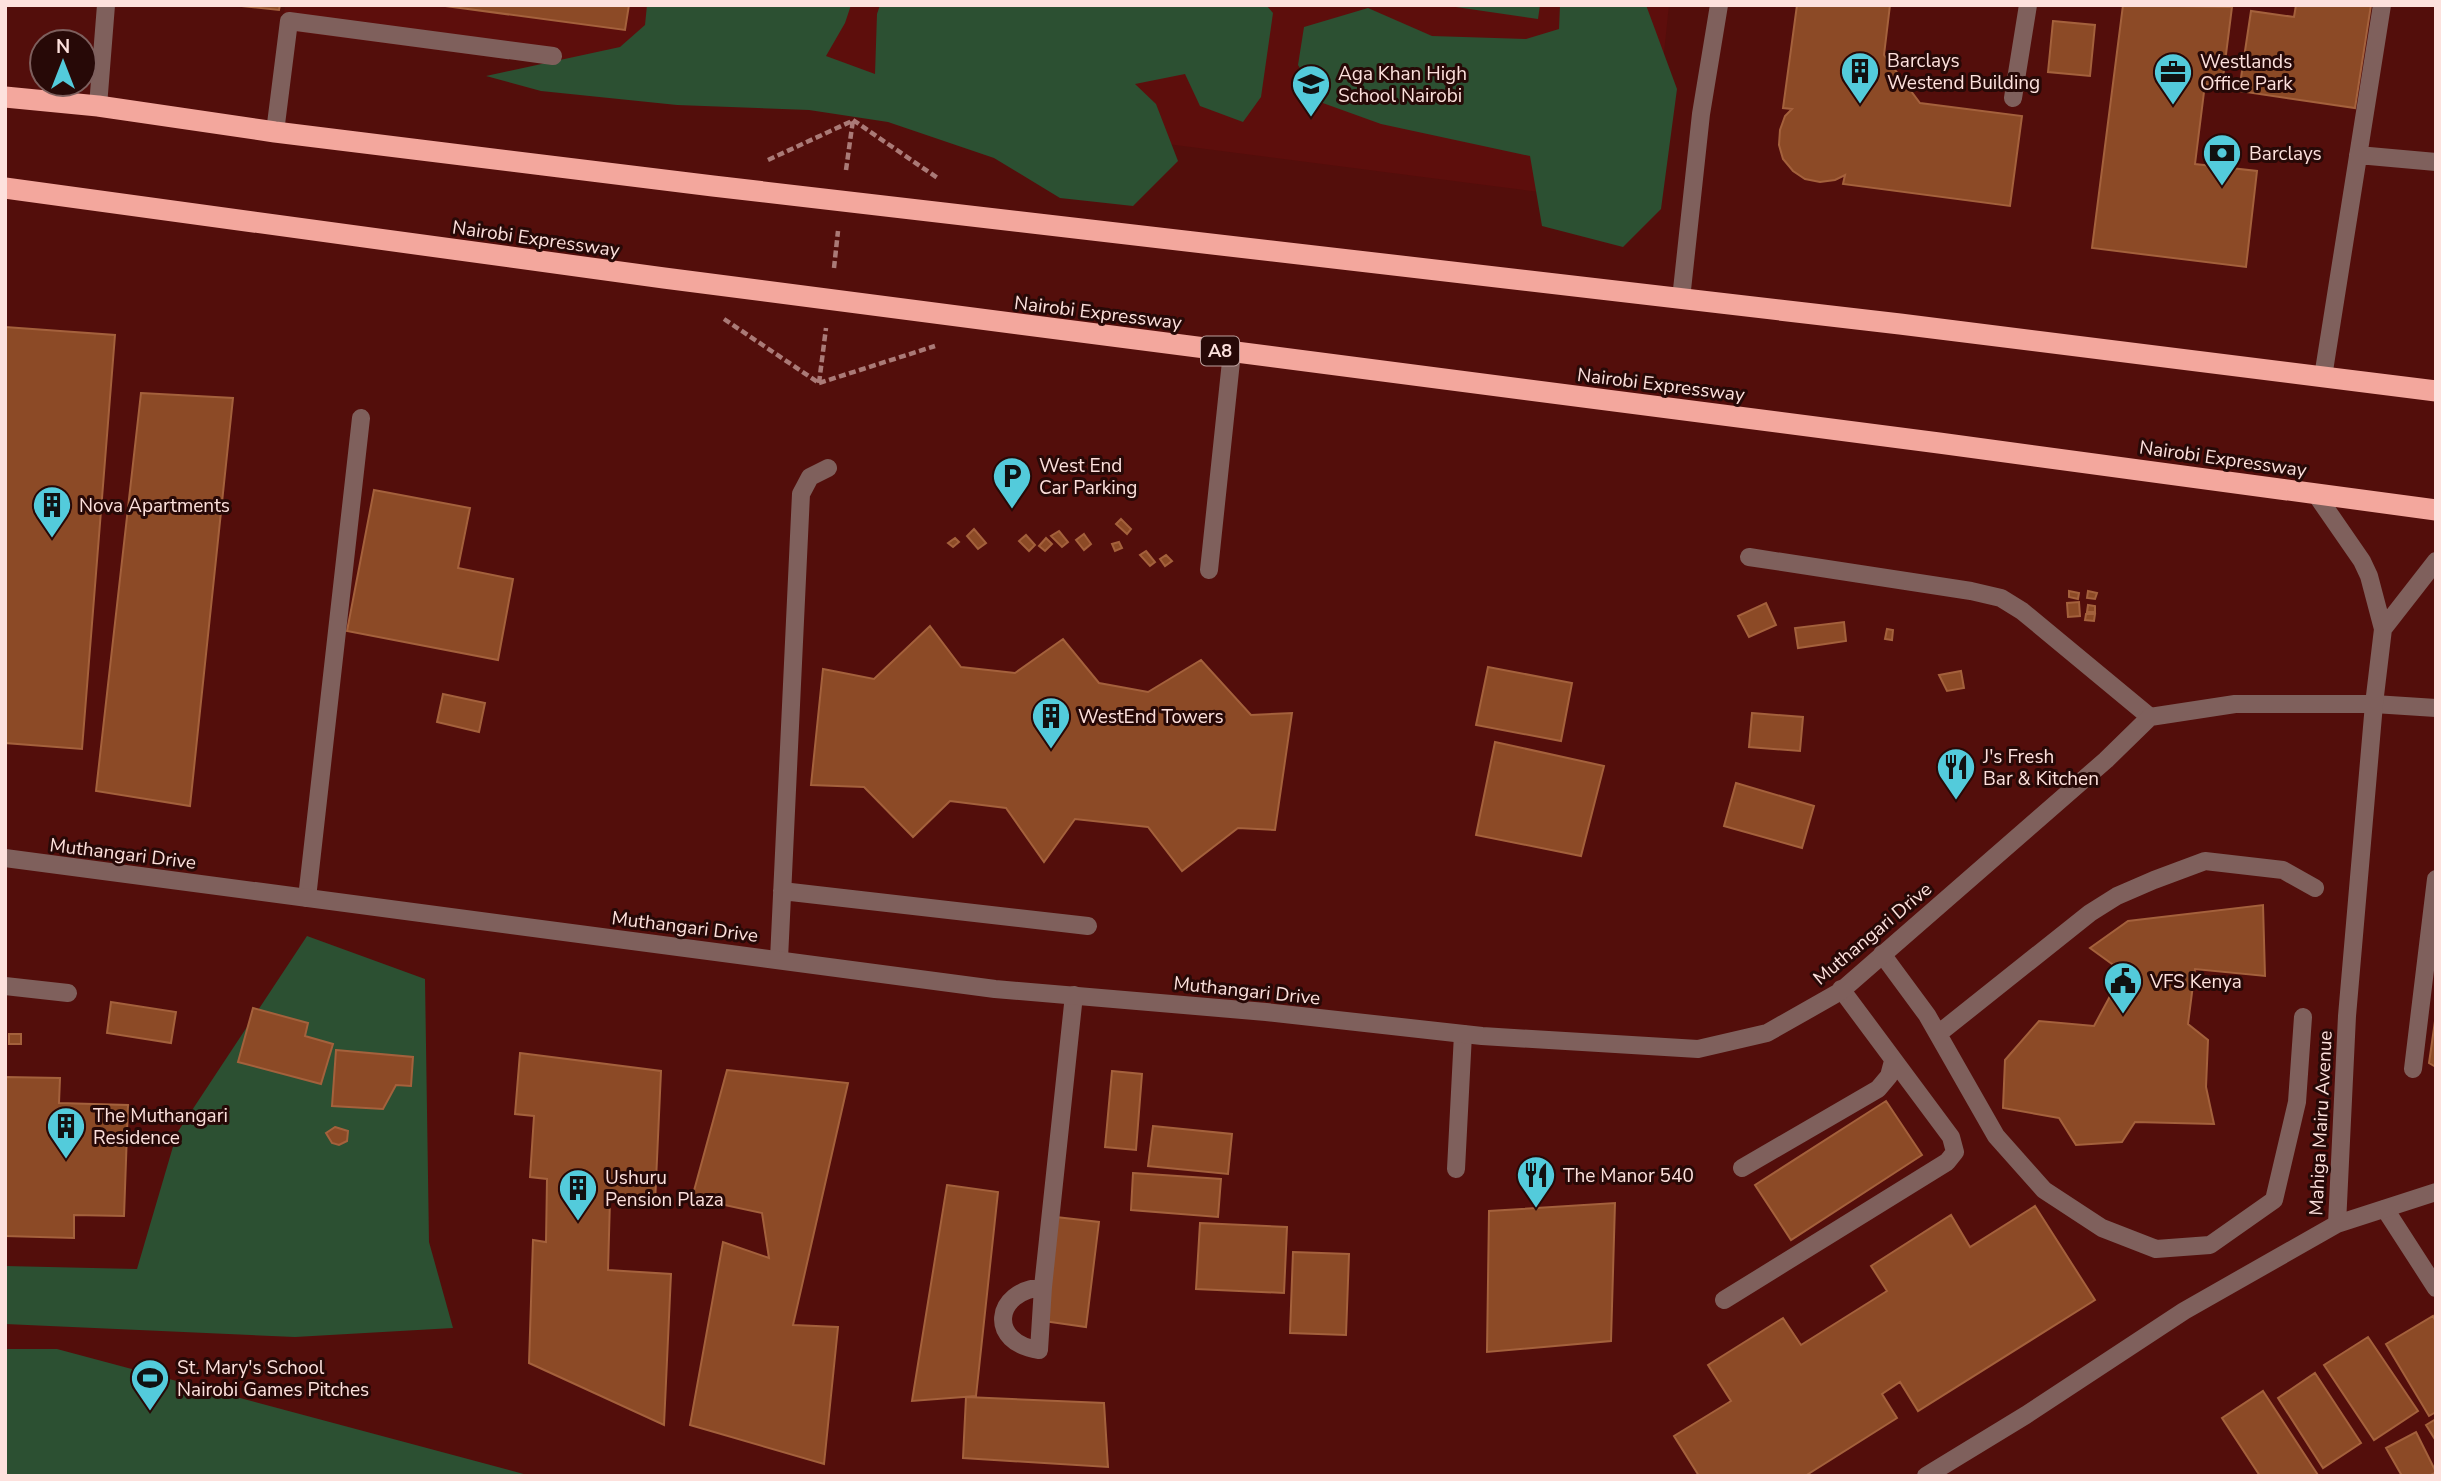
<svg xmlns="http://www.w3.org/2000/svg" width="2441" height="1481" font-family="'Nunito Sans',sans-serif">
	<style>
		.built { fill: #5d0e0c }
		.green { fill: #2c5032 }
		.building { fill: #8c4a26; stroke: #a4613c; stroke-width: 2 }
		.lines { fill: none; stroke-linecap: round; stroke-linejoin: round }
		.path { stroke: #aa7a77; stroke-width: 4.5; stroke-dasharray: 7 3.5; stroke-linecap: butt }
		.lane { stroke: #7f605c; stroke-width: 18 }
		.street { stroke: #7f605c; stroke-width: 18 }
		.highway { stroke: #f3a79d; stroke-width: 21 }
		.labels { text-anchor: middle; stroke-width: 6; stroke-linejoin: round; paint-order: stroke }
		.shield { fill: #270907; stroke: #bda09d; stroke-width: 2 }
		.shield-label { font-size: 18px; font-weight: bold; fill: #fde1dd }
		.poi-label { font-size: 19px; fill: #fde1dd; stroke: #270907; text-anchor: start }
		.street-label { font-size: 19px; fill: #fde1dd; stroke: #270907 }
	</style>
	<rect width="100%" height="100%" fill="#530e0b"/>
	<path class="built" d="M285,5h1384l-21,201 -1366,-176z"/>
	<path class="green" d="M647,5h204l-6,18 -19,33 49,18 2,-60 3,-9h386l7,8 -12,84 -18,25 -43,-16 -15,-32 -50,10 21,20 22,57 -45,45 -73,-8 -66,-40 -106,-36 -79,-12 -132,-5 -136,-14 -55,-15 134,-29 25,-22z
		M1442,5h98l-2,14z
		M1560,5h86l31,84 -16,120 -38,38 -81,-21 -12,-70 -149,-32 -61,-22 -22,-37 6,-38 64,-19 64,28 94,3 33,-10z
		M307,936l118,43 4,263 24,86 -158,9 -290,-13v-58l132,3 40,-136z
		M5,1349h52l474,127h-526z"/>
	<path class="building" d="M232,5h48l-1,5z
		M438,5h191l-4,25z
		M1797,5h93l-6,50 36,48 102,13 -12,90 -167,-22 2,-9 -10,5 -15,2 -15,-3 -12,-8 -10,-12 -4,-14 1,-15 5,-14 7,-7 -9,-1z
		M2123,5l109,2 -10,79 -17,-2 -10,80 62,7 -11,96 -154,-19z
		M2296,5h75l-16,103 -116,-17 12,-80 43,6z
		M2053,21l42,4 -5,51 -42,-4z
		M5,327l110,8 -33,414 -77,-6z
		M141,393l92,5 -43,408 -94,-15z
		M374,490l96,18 -12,60 55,11 -15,81 -151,-29z
		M1121,519l10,10 -4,5 -11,-10z
		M974,529l12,14 -8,6 -11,-13z
		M1059,531l9,11 -6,5 -11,-11z
		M1084,534l7,10 -7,6 -8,-10z
		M1026,535l9,10 -6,6 -10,-10z
		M955,538l4,4 -6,5 -5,-4z
		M1046,538l6,6 -7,7 -6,-5z
		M1119,542l3,6 -7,3 -3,-7z
		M1146,551l9,11 -5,4 -10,-11z
		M1166,555l6,6 -7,5 -5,-7z
		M2069,591l10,2 -1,6 -9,-2z
		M2088,591l9,2 -2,6 -8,-1z
		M2079,602l1,14 -12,1 -1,-14z
		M1766,603l10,22 -27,12 -11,-21z
		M2088,605l7,1v6h-8z
		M2086,614h9l-1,7 -9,-1z
		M1844,622l2,19 -48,7 -3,-20z
		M930,626l31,41 54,6 48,-34 36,44 49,9 53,-32 50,55 41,-2 -17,117 -37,-2 -56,43 -34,-44 -73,-8 -31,43 -38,-54 -56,-7 -37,36 -49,-50 -53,-2 12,-116 51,10z
		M1887,629l6,1 -1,10 -7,-1z
		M1488,667l84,16 -11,58 -85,-16z
		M1961,671l3,17 -17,3 -8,-16z
		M443,694l42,9 -6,29 -42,-10z
		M1752,713l51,4 -3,34 -51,-4z
		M1495,742l109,24 -23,90 -105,-21z
		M1736,783l78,23 -12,42 -78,-22z
		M2263,905l2,71 -70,-7 -7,55 20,16 -2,47 8,37 -79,-2 -13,20 -46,3 -17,-27 -56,-10 2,-48 34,-39 55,5 29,-54 -33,-24 38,-27z
		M111,1002l65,10 -5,31 -64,-10z
		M253,1008l55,15 -3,13 28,8 -12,40 -83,-22z
		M2436,1014v53l-7,-4z
		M9,1034h12v10h-12z
		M336,1050l77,7 -2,29 -15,-1 -13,24 -51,-3z
		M520,1053l141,18 -6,132 -45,-3 -2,70 63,4 -7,151 -135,-62 4,-123 13,2 1,-63 -17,-2 4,-61 -19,-2z
		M727,1070l121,13 -55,242 45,2 -14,137 -134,-39 33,-183 46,16 -7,-45 -70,-15z
		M1112,1071l30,3 -6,76 -31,-3z
		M5,1077l55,1 -1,25 69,2 -4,111 -50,-1v23l-69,-2z
		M1886,1101l36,54 -131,85 -36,-55z
		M1153,1126l79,8 -4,40 -80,-8z
		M335,1127l13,4 -1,10 -8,4 -7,-2 -6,-10z
		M1133,1173l88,6 -3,38 -87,-7z
		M947,1185l51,7 -22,204 -64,5z
		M1615,1203l-4,138 -124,11 2,-141z
		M2035,1206l60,94 -177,111 -18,-29 -18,12 15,24 -92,58h-106l-25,-40 57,-35 -23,-36 75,-47 18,27 86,-54 -16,-25 80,-51 19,32z
		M1056,1217l43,5 -13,105 -43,-6z
		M1200,1223l87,4 -3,66 -88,-4z
		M1293,1252l56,2 -3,81 -56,-2z
		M2433,1316l3,6v90l-7,4 -43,-72z
		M2368,1337l50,74 -44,29 -50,-75z
		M2315,1373l46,70 -38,25 -45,-70z
		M2263,1391l55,84 -1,1h-57l-38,-58z
		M966,1397l138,6 4,64 -145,-9z
		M2436,1419v22l-10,-16z
		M2416,1432l20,40 -7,4h-27l-16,-28z"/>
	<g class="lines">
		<path class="path" d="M853,120l86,59
			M768,160l84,-39
			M846,170l7,-50
			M834,268l4,-37
			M724,319l95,64
			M819,383l7,-55
			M819,383l116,-37"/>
		<path class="lane" d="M2013,98l15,-93
			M275,132l14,-111 264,35
			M2358,155l78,7
			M1681,299l20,-185 18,-109
			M2323,377l59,-372
			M1749,557l222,34 30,7 21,13 128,106
			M1209,570l23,-218
			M2374,704l62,4
			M782,891l306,35
			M307,898l54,-480
			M1882,954l45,61 69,121 48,54 58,38 54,21 54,-4 64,-45 23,-98 6,-85
			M779,959l22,-465 9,-17 18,-9
			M5,986l63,7
			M1938,1034l152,-121 27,-17 37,-16 51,-19 78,9 32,18
			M2413,1069l23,-190
			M1742,1168l136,-79 11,-13 4,-15
			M1456,1169l7,-135
			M2385,1209l51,79
			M1043,1287c-50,4 -55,56 -4,63l4,-63 31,-292
			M1724,1300l223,-138 8,-10 -4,-15 -110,-148"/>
		<path class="street" d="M98,106l8,-101
			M2383,629l53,-68
			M5,858l990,131 271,23 216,24 216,13 69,-16 74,-42 265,-231 44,-43 85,-13h139
			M2337,1224l99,-32
			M1926,1476l100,-61 158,-104 153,-87 10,-208 27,-312 9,-75 -14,-53 -7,-15 -47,-68"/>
		<path class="highway" d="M5,97l93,9 177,26 438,54 1187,138 536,67
			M5,188l659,90 1275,165 497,67"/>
	</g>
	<defs>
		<g id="building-pin" transform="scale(2.0125)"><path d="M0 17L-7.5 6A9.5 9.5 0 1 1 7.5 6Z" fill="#53cbdb" stroke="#270907"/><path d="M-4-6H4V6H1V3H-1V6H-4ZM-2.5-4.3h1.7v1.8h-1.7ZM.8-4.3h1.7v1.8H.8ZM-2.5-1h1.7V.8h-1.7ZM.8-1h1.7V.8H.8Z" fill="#111"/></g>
		<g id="office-pin" transform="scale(2.0125)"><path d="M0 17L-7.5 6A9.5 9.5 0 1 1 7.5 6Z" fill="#53cbdb" stroke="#270907"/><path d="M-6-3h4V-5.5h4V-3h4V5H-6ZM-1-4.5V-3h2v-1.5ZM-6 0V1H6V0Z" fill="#111"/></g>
		<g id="school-pin" transform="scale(2.0125)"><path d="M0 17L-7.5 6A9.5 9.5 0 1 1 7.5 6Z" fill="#53cbdb" stroke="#270907"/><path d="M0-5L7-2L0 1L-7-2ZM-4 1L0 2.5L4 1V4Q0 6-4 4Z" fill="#111"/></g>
		<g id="bank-pin" transform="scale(2.0125)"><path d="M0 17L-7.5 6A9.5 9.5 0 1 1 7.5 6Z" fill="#53cbdb" stroke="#270907"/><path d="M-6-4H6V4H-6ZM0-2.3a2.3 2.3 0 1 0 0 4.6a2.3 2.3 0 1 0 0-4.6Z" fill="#111"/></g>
		<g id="parking-pin" transform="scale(2.0125)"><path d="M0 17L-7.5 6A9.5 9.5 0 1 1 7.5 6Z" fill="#53cbdb" stroke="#270907"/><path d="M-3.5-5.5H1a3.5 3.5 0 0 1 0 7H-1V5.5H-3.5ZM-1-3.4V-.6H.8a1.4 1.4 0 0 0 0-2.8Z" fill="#111"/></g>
		<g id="restaurant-pin" transform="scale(2.0125)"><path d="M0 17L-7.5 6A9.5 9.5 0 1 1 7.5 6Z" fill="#53cbdb" stroke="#270907"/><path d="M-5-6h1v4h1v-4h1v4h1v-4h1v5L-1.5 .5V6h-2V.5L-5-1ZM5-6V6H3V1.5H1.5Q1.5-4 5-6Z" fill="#111"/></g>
		<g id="civic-pin" transform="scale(2.0125)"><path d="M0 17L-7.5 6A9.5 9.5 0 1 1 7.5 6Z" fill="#53cbdb" stroke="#270907"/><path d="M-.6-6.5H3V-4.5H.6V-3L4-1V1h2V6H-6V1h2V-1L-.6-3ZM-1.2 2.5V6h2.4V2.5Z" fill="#111"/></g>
		<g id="stadium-pin" transform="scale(2.0125)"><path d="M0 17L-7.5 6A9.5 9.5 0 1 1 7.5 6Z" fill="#53cbdb" stroke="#270907"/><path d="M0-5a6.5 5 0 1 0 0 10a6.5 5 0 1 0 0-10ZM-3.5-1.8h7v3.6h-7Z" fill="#111"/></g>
	</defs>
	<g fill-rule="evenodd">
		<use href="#building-pin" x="1860" y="71"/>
		<use href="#office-pin" x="2173" y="72"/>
		<use href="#school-pin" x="1311" y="84"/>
		<use href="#bank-pin" x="2222" y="153"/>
		<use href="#parking-pin" x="1012" y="476"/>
		<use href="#building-pin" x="52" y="505"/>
		<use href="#building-pin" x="1051" y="716"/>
		<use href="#restaurant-pin" x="1956" y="767"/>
		<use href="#civic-pin" x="2123" y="981"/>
		<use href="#building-pin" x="66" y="1126"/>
		<use href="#restaurant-pin" x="1536" y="1175"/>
		<use href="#building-pin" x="578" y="1188"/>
		<use href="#stadium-pin" x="150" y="1378"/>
	</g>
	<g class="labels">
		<rect class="shield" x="1201" y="336.5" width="38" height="29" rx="5"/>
		<g class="shield-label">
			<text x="1220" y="357">A8</text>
		</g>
		<g class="poi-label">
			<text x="1887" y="67">Barclays<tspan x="1887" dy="22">Westend Building</tspan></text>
			<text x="2200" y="68">Westlands<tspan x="2200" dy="22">Office Park</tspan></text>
			<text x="1338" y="80">Aga Khan High<tspan x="1338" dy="22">School Nairobi</tspan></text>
			<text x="2249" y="160">Barclays</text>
			<text x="1039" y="472">West End<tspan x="1039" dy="22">Car Parking</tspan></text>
			<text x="79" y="512">Nova Apartments</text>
			<text x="1078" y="723">WestEnd Towers</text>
			<text x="1983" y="763">J's Fresh<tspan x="1983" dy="22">Bar &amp; Kitchen</tspan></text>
			<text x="2150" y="988">VFS Kenya</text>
			<text x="93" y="1122">The Muthangari<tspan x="93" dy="22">Residence</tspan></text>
			<text x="1563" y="1182">The Manor 540</text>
			<text x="605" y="1184">Ushuru<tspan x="605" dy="22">Pension Plaza</tspan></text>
			<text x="177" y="1374">St. Mary's School<tspan x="177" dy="22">Nairobi Games Pitches</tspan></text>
		</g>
		<g class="street-label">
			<text transform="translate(536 238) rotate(8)" y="7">Nairobi Expressway</text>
			<text transform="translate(1098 312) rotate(7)" y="7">Nairobi Expressway</text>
			<text transform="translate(1661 384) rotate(7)" y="7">Nairobi Expressway</text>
			<text transform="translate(2223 458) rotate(8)" y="7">Nairobi Expressway</text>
			<text transform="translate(123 853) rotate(7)" y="7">Muthangari Drive</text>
			<text transform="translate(685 926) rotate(7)" y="7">Muthangari Drive</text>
			<text transform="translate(1872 933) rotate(-40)" y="7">Muthangari Drive</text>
			<text transform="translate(1247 990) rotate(6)" y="7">Muthangari Drive</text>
			<text transform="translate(2320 1123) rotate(-87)" y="7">Mahiga Mairu Avenue</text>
		</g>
	</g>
	<rect width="2441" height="1481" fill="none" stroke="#fde1dd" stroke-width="14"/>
	<g transform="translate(63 63)"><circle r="33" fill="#270907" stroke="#7d5f5d" stroke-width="2"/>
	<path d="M0-5L12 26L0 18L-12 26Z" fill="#53cbdb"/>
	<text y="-10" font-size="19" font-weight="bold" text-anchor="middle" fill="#fde1dd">N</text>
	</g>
</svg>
